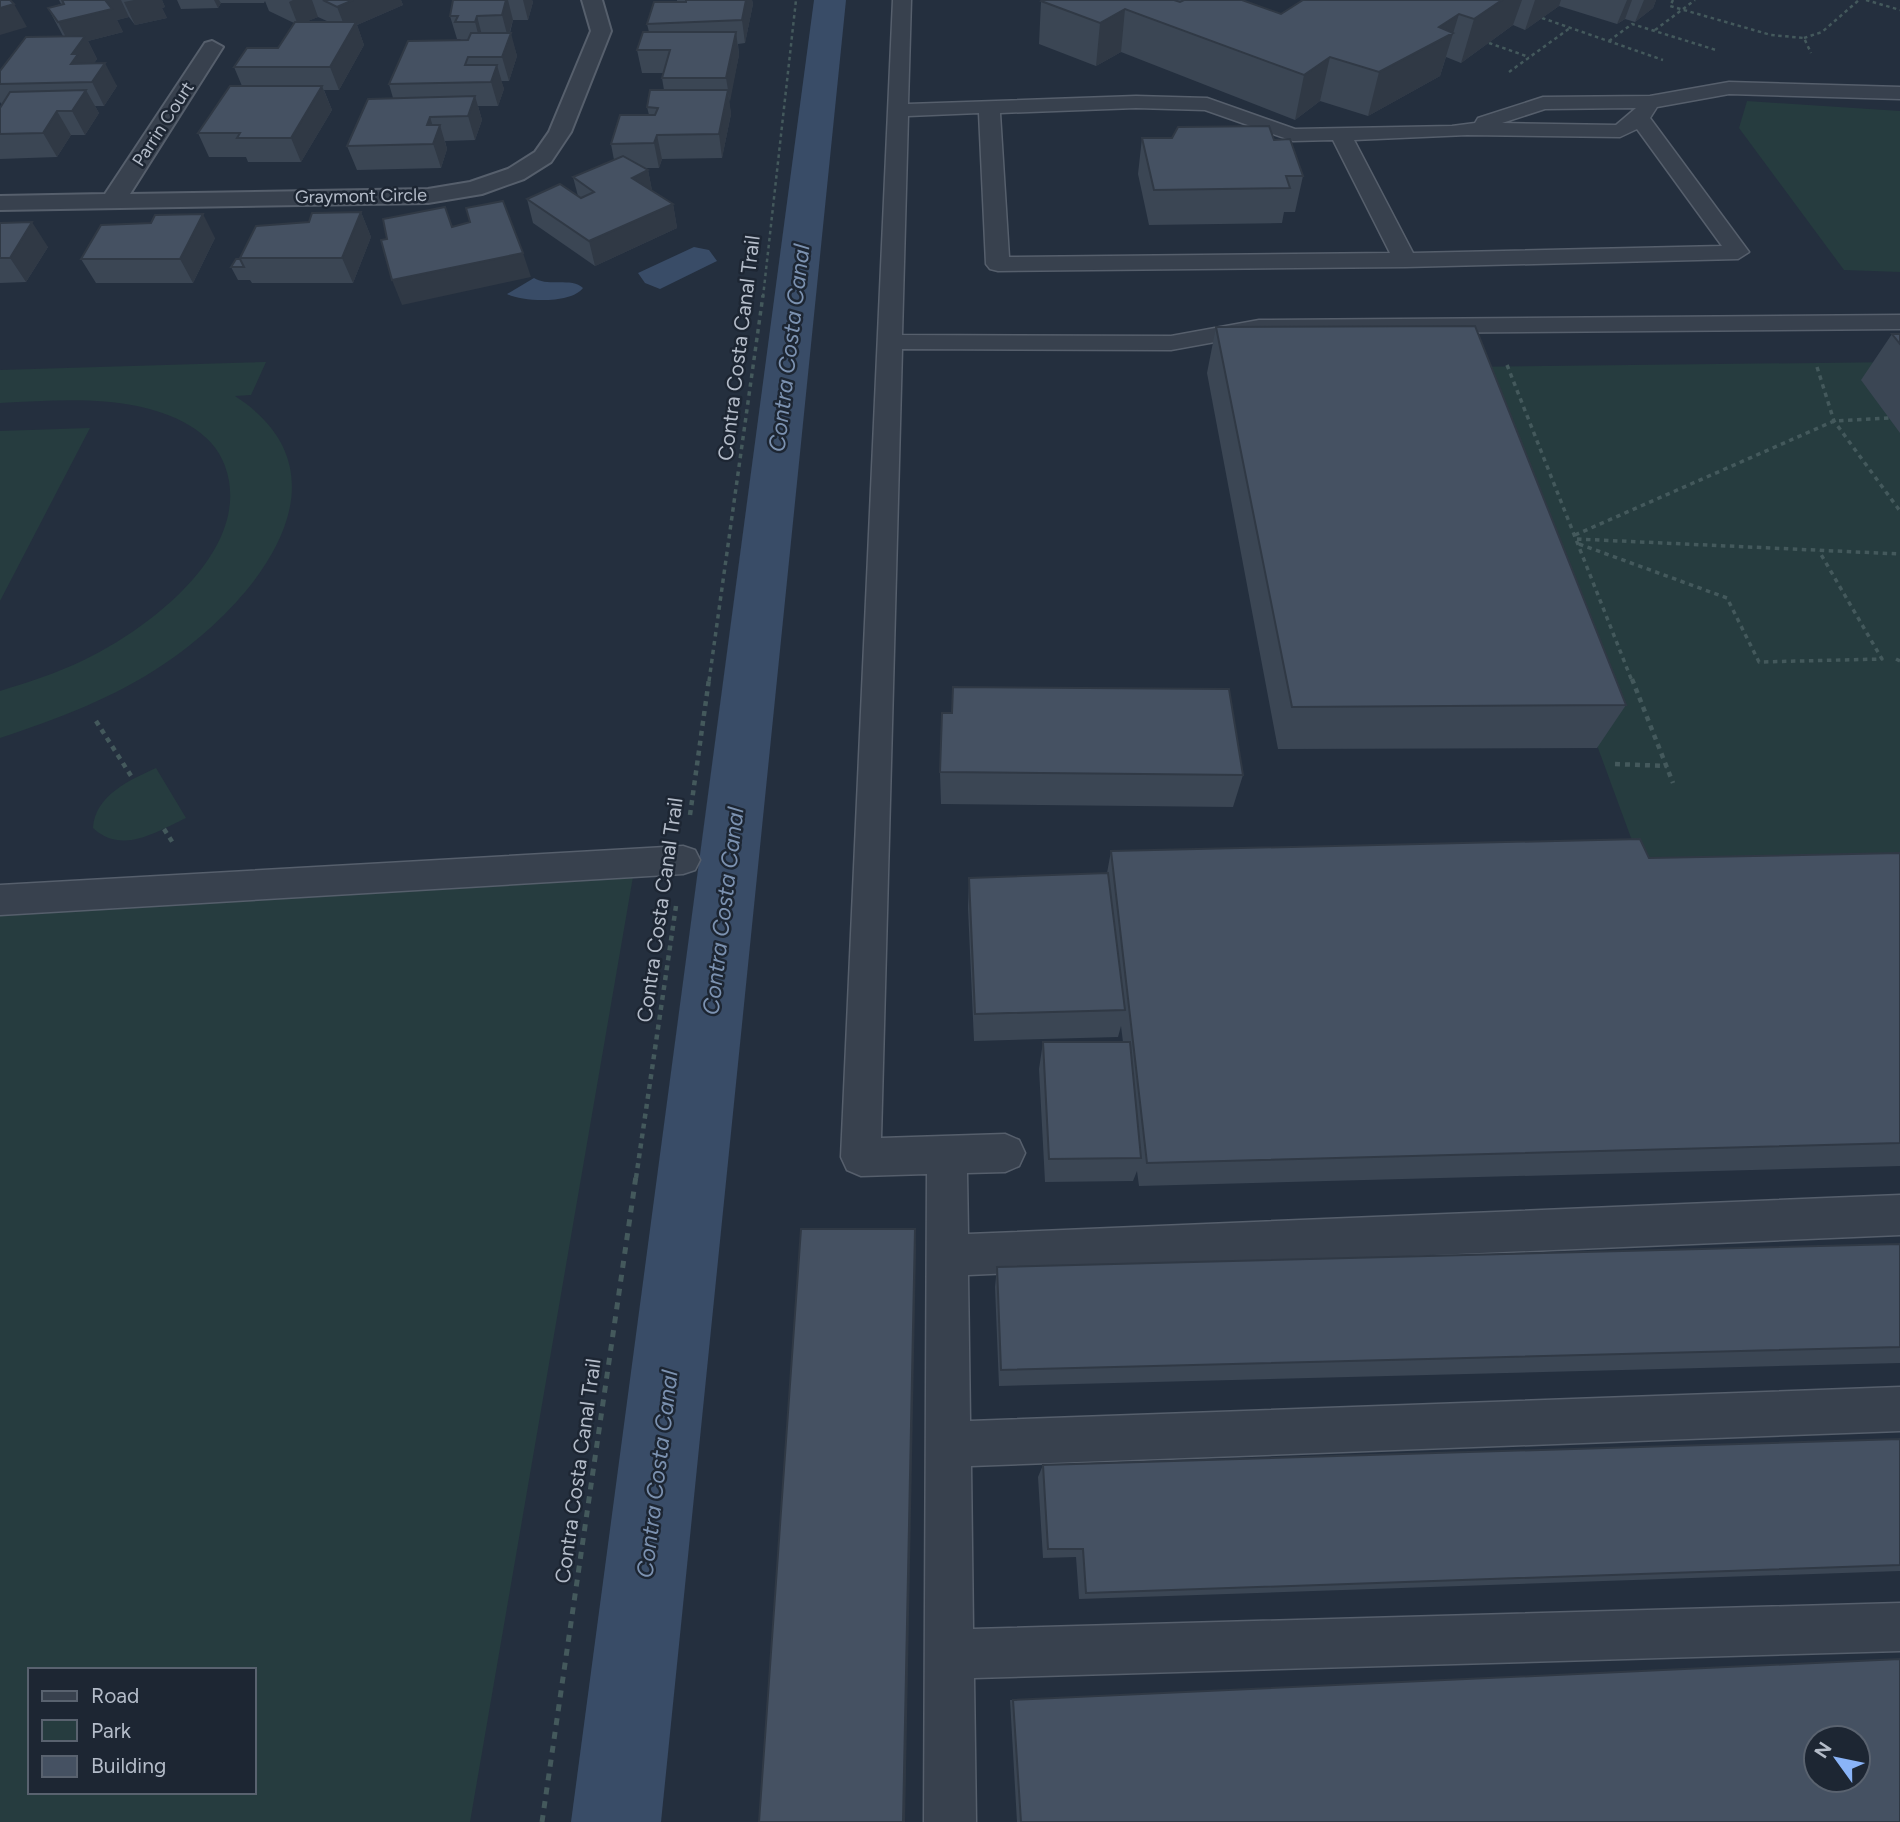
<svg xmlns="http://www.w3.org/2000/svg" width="1900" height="1822" font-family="Figtree,sans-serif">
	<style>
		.green { fill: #263c3f; fill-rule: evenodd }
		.water { fill: #394c67 }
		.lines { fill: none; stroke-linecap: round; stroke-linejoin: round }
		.canal { fill: #394c67; fill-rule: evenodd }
		.lane-casing { stroke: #565f6c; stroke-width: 3 }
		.street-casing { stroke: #565f6c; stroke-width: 4 }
		.path-far3 { stroke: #44595c; stroke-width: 2.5; stroke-dasharray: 3.5 3.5; stroke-linecap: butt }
		.path-far2 { stroke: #44595c; stroke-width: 3.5; stroke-dasharray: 4.5 4.5; stroke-linecap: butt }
		.path-far1 { stroke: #44595c; stroke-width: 4.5; stroke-dasharray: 5 5; stroke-linecap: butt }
		.path { stroke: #44595c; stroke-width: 5; stroke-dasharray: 7 7; stroke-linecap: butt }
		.lane { fill: #38414e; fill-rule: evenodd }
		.street { fill: #38414e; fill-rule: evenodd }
		.wall { fill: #3b4654; fill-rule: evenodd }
		.shaded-wall { fill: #303945 }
		.building { fill: #455162; stroke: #303945; stroke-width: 2; fill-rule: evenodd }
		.labels { text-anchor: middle; stroke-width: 5; stroke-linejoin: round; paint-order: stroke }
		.far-street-label { font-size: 18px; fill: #b4bcc9; stroke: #1d2633 }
		.street-label { font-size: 21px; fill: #b4bcc9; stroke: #1d2633 }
		.water-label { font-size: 23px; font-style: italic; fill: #7c92b1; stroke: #1d2633 }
	</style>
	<rect width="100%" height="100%" fill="#242f3e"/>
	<path class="green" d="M1747,101l153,10v161l-56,-2 -105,-142z
		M266,362l-15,33 -16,1c126,82 16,210 -71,268 -50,34 -107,55 -164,74v-47c29,-9 57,-18 84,-31 65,-31 171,-111 141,-194 -12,-35 -53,-53 -88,-60 -45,-9 -91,-5 -137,-3v-33z
		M1900,362v494l-259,9 -183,-498z
		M90,428l-90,173v-170z
		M156,768l30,50c-30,14 -64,37 -93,10 2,-33 37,-48 63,-60z
		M634,871l-164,951h-470v-916zM30,1670h224v122h-224z"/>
	<path class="water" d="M694,247l15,3 8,11 -57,28 -15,-6 -7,-10z
		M534,278c13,9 38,-1 49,10 -12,16 -60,14 -76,6z"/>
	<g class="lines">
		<path class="canal" d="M814,0h32l-185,1822h-90z"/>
		<g class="lane-casing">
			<path id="lane" d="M893,0h18l-3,104 228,-8 71,2 88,31 157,-3 23,-3 3,-5 65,-21 107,-1 79,-14 171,5v12l-171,-5 -72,13 -7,11 99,134 -11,7 -333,8 -407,4 -8,-2 -4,-5 -7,-151 -71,3 -6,219 269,1 88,-16 641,-5v14l-641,5 -88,16 -269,-1 -21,789 124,-4 14,6 6,13 -6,13 -14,6 -38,1 1,61 932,-39v40l-932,40 2,146 930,-34v44l-929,35 2,163 927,-26v48l-926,27 2,144h-52l3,-648 -66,2 -14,-6 -6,-13zM1136,108l69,2 88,31 40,-1 57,113 -381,4 -9,-144zM1636,108l-20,17 -114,-2 43,-14zM1637,129l85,117 -309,7 -59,-113 113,-5 153,2z
				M683,846l12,4 5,10 -5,10 -12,4 -683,41v-30z"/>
		</g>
		<g class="street-casing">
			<path id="street" d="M582,0h20l9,31 -40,101 -20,30 -27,17 -42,15 -54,9 -428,7v-14l105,-2 100,-151 7,-2 11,6 -93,147 298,-5 42,-7 38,-13 27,-17 14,-20 42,-101z"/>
		</g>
		<path class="path-far3" d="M1673,0l-3,6 101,29 33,3 7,15
			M1866,0l34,10
			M1542,18l121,42
			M1655,30l40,-30
			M1804,38l18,-6 37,-32
			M1609,41l23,-17 84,26
			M1489,43l40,14
			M1509,72l61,-44
			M763,297l33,-297"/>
		<path class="path-far2" d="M1507,365l125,316
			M1817,367l17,54 66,90
			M1575,535l259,-114 55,-3
			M1577,539l323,15
			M1579,544l148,54 32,64 123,-3 -63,-108
			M1896,659l4,2
			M709,681l54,-386"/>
		<path class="path-far1" d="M1632,679l41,104
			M96,721l37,58
			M1615,764l52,2
			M690,815l19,-136
			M164,829l9,14
			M636,1178l40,-272"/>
		<path class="path" d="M542,1822l94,-646"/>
		<use href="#lane" class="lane"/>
		<use href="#street" class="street"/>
	</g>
	<path class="wall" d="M59,0h103l3,7 -3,1 5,10 -32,7 -6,-8 -12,3 6,12 -35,9 9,18 -3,4 23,23 -13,20h-9l4,7 -14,22h-14l-14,22 -57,2v-51l2,-3 -2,-3v-31l63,-35 -15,-28 13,-4z
		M177,0h224l2,5 -46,20 7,20 -25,45h-15l8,20 -31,52h-53l-2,-5h-37l-11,-24 44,-47 -8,-19 44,-19 16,-25 -25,-12 -4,-10 -1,2h-43l-3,5 -37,1zM318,17l11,5h-24z
		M453,0h79l1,2 -5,18h-15l-3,13 7,23 -8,25h-8l3,8 -6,17h-20l4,14 -7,20 -30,1 2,8 -6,19 -84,2 -10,-24 46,-48 -4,-14 72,-44 -1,-1h-3l-7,-23z
		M677,0h75l1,4 -8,39 -7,1 1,11 -10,47 2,12 -9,44 -60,1 -3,9h-16l5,2 4,21 21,13 4,24 -82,38 -62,-43 -6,-24 51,-3 -5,-19 41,-17 -3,-16 38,-29 -2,-8 17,-17 -2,-12 1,-5h-21l-5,-23 12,-18 -2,-8 30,-22z
		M1042,0h200l39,14 22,-14h353l-3,8 -18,14 -10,-3 -8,5 -58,-18 -34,24 -12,-5 -52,38 -15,-6 -6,19 -72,40 -48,-15 -25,19 -174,-68 -25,14 -57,-22 2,-43z
		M1142,138l132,2 29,36 -8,36h-11l-2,11 -133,2 -11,-51z
		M361,212l10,25 -18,46h-101l-2,-3h-12l-7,-13 9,-8 69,-37z
		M0,223l48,24 -22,35 -26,1z
		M151,223l64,15 -22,45h-97l-15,-24z
		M1216,327l410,378 -29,43 -319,1 -71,-376z
		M1892,334h8v99l-39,-53z
		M940,772l303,3 -10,32 -292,-3z
		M1111,851l538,7 251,-5v313l-761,20 -2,-15 -4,10 -88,1 -6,-113 4,-27h80l-2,-16 -3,11 -144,4 -6,-133 1,-30 138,-5z
		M1900,1244v119l-901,23 -4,-99 2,-20z
		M1900,1439v132l-821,28 -3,-42 -33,1 -5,-81 5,-12z
		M1010,1700h3l887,122h-883z"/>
	<path class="shaded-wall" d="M105,0h16l8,17 -12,3 6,12 -35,9 9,18 -9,14 -17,-9 -1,-19 -12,-23z
		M134,0h28l3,7 -3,1 5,10 -32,7 -11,-23z
		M214,0h5l2,3 -3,5z
		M293,0h19l6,17 -20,8 -9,-23z
		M353,0h48l2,5 -46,20 7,20 -25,45 -9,-23 16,-37 -9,-23z
		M506,0h2l5,20 -5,18 -6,-23z
		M523,0h9l1,2 -5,18z
		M746,0h6l1,4 -8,39 -3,-23z
		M1502,0h20l-9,25 -52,38 13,-44z
		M1535,0h26l-2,6 -34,24z
		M1627,0h5l-7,19 -8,5z
		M1644,0h12l-3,8 -18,14z
		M14,4l13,23 -27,8v-27z
		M1125,9l-4,43 -25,14 4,-43z
		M1459,14l-19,62 -72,40 11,-44 60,-45z
		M477,16l6,23 -2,6 -6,-23z
		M736,32l3,23 -9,47 -4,-24z
		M511,33l6,23 -8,25 -7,-24z
		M1330,57l-10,44 -25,19 9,-45z
		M105,63l12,23 -13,20 -12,-24z
		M497,65l7,24 -6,17 -7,-24z
		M322,86l10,24 -31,52 -10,-24z
		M86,90l13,23 -14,22 -13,-24z
		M728,90l3,24 -9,44 -3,-24z
		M475,96l7,24 -7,20 -7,-24z
		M57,111l14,24 -14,22 -14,-24z
		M430,117l6,19 4,-11 7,24 -6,19 -14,-43z
		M657,135l5,24 -3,9 -5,-25z
		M648,170l5,25 -21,-17z
		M673,204l4,24 -82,38 -6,-25z
		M361,212l10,25 -18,46 -11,-25z
		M203,214l12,24 -22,45 -13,-24z
		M32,222l16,25 -22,35 -16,-24z
		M523,253l8,24 -129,28 -10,-25z
		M915,1229l1,20 -11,573h-2z"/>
	<path class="building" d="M0,0h10l4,4 -14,4z
		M62,0h43l7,9 -54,13 -10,-14 16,-4z
		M323,0h30l-16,7z
		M453,0h53l-4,15 -25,1 -2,6h-20l3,-6h-8z
		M686,0h60l-4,20 -95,4 7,-22h32z
		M1042,0h132l6,2 4,-2h58l39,14 22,-14h199l-28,19 -15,-5 -20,13 14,6 -74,39 -49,-15 -26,18 -179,-66 -25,14 -59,-22z
		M295,22h61l-26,45h-96l13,-19h31z
		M643,32h93l-10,46h-64l8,-28h-33z
		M471,33h40l-9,24h-34l-3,8h32l-6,17 -102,2 19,-43 60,-1z
		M85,36l-13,18h6l-7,10 34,-1 -13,19 -92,2v-13l26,-34z
		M230,86h92l-31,52h-54l3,-5h-42z
		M86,90l-14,21h-15l-14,22 -43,1v-26l10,-16z
		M650,90h78l-9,44 -62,1 -3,8 -43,1 9,-29h35l3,-7 -11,-1z
		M475,96l-7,20 -38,1 -3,8h13l-7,19 -86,2 21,-47z
		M1269,126l5,14 16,-1 13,37h-17l4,12 -136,2 -12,-52h30l6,-11z
		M623,156l25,14 -16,8 41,26 -84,37 -62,-42 33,-15 21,14 13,-6 -21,-15z
		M503,201l20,52 -131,27 -11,-40 6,-1 -4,-20 62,-12 7,20 18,-5 -4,-14z
		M361,212l-19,46h-102l16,-32 53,-4 3,-9z
		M203,214l-23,45h-99l20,-34 50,-2 4,-8z
		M32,222l-22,36h-10v-35z
		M236,259h4l4,8h-13z
		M1475,326l151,379 -334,2 -76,-380z
		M1892,334h8v10z
		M953,687l276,2 14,86 -303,-3 2,-59h10z
		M1640,839l9,19 251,-5v290l-753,20 -36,-312z
		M1108,873l17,137 -150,4 -6,-136z
		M1043,1042h87l11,116 -92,1z
		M801,1229h114l-12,593h-144z
		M1900,1244v103l-899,23 -4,-103z
		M1900,1439v126l-814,28 -3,-44h-35l-5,-84z
		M1900,1659v163h-879l-8,-122zM1816,1738h42v42h-42z"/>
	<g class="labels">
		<g class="far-street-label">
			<text transform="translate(163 124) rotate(-57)" y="6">Parrin Court</text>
			<text transform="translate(361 196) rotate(-1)" y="6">Graymont Circle</text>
		</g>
		<g class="street-label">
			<text transform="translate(739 348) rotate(-83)" y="7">Contra Costa Canal Trail</text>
			<text transform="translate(660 910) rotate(-82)" y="7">Contra Costa Canal Trail</text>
			<text transform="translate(578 1471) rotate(-82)" y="7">Contra Costa Canal Trail</text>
		</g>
		<g class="water-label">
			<text transform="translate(789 348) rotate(-83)" y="8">Contra Costa Canal</text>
			<text transform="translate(723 911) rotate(-83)" y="8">Contra Costa Canal</text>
			<text transform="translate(657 1474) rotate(-83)" y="8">Contra Costa Canal</text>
		</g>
	</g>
	<rect x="28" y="1668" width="228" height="126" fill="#1d2633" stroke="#59626f" stroke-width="2"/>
	<rect x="42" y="1691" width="35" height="10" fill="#38414e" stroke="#59626f" stroke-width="2"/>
	<text x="91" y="1703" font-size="21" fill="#b4bcc9">Road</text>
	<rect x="42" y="1720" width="35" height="21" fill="#263c3f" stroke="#59626f" stroke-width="2"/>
	<text x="91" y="1738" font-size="21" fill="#b4bcc9">Park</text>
	<rect x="42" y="1756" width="35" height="21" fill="#455162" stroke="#59626f" stroke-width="2"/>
	<text x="91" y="1773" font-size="21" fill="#b4bcc9">Building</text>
	<g transform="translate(1837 1759) rotate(303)"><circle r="33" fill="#1d2633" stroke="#59626f" stroke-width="2"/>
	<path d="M0-5L12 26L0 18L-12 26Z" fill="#8ab4f8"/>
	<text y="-10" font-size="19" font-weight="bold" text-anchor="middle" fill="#b4bcc9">N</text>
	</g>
</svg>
